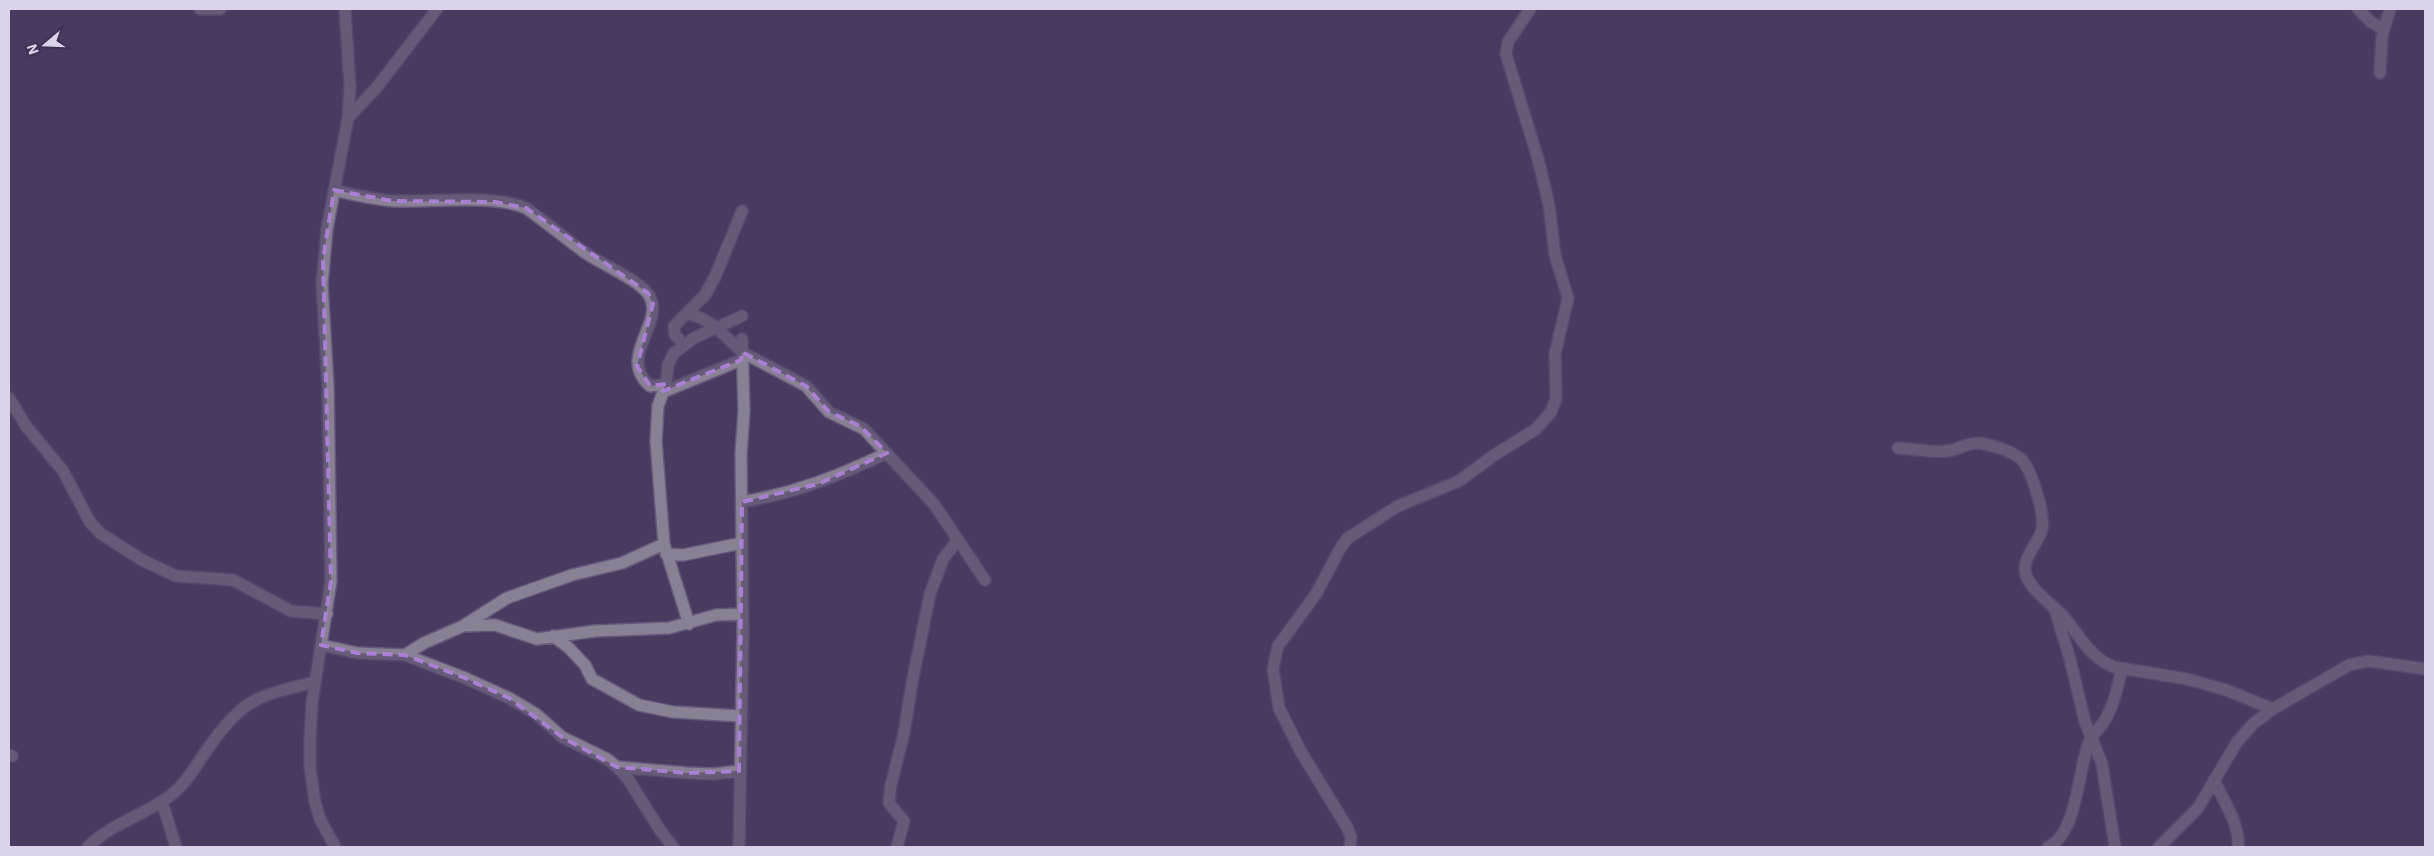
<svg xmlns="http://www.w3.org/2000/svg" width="2434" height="856" font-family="'IBM Plex Sans',sans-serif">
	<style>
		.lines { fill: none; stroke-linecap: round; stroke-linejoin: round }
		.minor-casing { stroke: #66597c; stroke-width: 14 }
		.minor { stroke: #878193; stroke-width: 11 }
		.marked { fill: none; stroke: #ab80d4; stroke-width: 4; stroke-dasharray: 10 6; stroke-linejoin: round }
	</style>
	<rect width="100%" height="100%" fill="#493b60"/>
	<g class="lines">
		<g class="minor-casing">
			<path id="minor" d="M200,9h20
				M2358,9l13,13 12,7
				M2380,73l2,-37 8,-27
				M348,118l29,-31 60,-78
				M334,190c20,5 41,10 61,11 37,1 98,-7 131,7 21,15 40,31 61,46 15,10 56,28 63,43 14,27 -33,60 0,89l16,-2
				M687,313l14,5 15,9 26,25 64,34 23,26 35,17 70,75 51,76
				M684,345l-9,-10 -1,-9 31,-31 10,-18 27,-66
				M663,392l78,-32
				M9,398l17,28 37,45 27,51 10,11 42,27 34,16 57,4 58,31 36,3
				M1898,448c15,1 33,5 49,3 11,-1 20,-9 33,-8 12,2 33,8 42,17 10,11 23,54 20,69 -3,14 -18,26 -17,42 3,18 27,33 39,46 16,19 26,41 50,50l73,12 39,11 47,19
				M742,502c54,-9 96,-26 145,-49
				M666,554l17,1 59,-12
				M2055,610l15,49 15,63 17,42 13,83
				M689,624l-25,-80 -8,-103 2,-35 8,-22 2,-19 6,-12 20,-15 48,-22
				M463,626l32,-1 42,14 58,-8 74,-3 47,-13 27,-1
				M553,636l15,11 17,18 7,14 47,26 34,7 67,4
				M321,645l36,8 48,2 60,23 44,20 27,16 26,23 45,22 10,8 11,12 32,51 13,17
				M405,655l19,-12 39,-17 44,-28 65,-23 50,-12 42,-19
				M9,755l3,1
				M617,767l70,6 27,1 25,-3
				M2214,780c9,21 26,43 24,67
				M162,802l14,45
				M88,847c23,-24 58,-32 83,-52 17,-13 26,-32 38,-48 35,-50 50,-51 106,-65
				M335,847l-15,-28 -5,-17 -5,-35v-29l2,-35 19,-122 -3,-194 -6,-103 5,-55 21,-111 2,-31 -5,-78
				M739,847l4,-214 -2,-179 3,-43 -2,-72
				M897,847l7,-26 -15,-18 2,-18 13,-52 8,-50 18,-89 13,-35 14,-18
				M1350,847l1,-10 -4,-10 -46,-75 -22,-44 -6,-39 5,-23 38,-52 25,-47 7,-9 50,-32 61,-25 34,-25 43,-27 15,-17 5,-13 -1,-45 13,-56 -13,-43 -6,-50 -11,-46 -32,-105 2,-12 22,-33
				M2048,847c29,-13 30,-75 40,-102 3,-10 12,-16 17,-25 9,-15 13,-35 17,-52
				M2159,847l39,-39 39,-66 17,-19 19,-14 76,-44 20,-4 56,8"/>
		</g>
		<use href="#minor" class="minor"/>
	</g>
	<path d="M0 0H2434V856H0ZM334,190l58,11 103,1 31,6 122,85 5,11 -16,62 13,20 16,-2 -3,7 78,-31 1,-8 64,34 23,26 31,14 27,27 -69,31 -76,18 -3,269 -52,2 -70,-6 -55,-30 -53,-39 -44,-20 -60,-23 -48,-2 -36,-8 10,-64 -8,-321z" fill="#493b60" fill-opacity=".55" fill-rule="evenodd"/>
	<path class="marked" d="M334,190l58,11 103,1 31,6 122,85 5,11 -16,62 13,20 16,-2 -3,7 78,-31 1,-8 64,34 23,26 31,14 27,27 -69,31 -76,18 -3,269 -52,2 -70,-6 -55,-30 -53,-39 -44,-20 -60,-23 -48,-2 -36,-8 10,-64 -8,-321z"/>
	<rect width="2434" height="856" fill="none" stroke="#dbd3ea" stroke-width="20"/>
	<g transform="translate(45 45) rotate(251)" stroke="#3f3055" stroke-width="4" paint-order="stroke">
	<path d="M0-4L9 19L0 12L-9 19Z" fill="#dbd3ea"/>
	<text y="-8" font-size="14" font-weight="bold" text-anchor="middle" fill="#dbd3ea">N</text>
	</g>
</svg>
